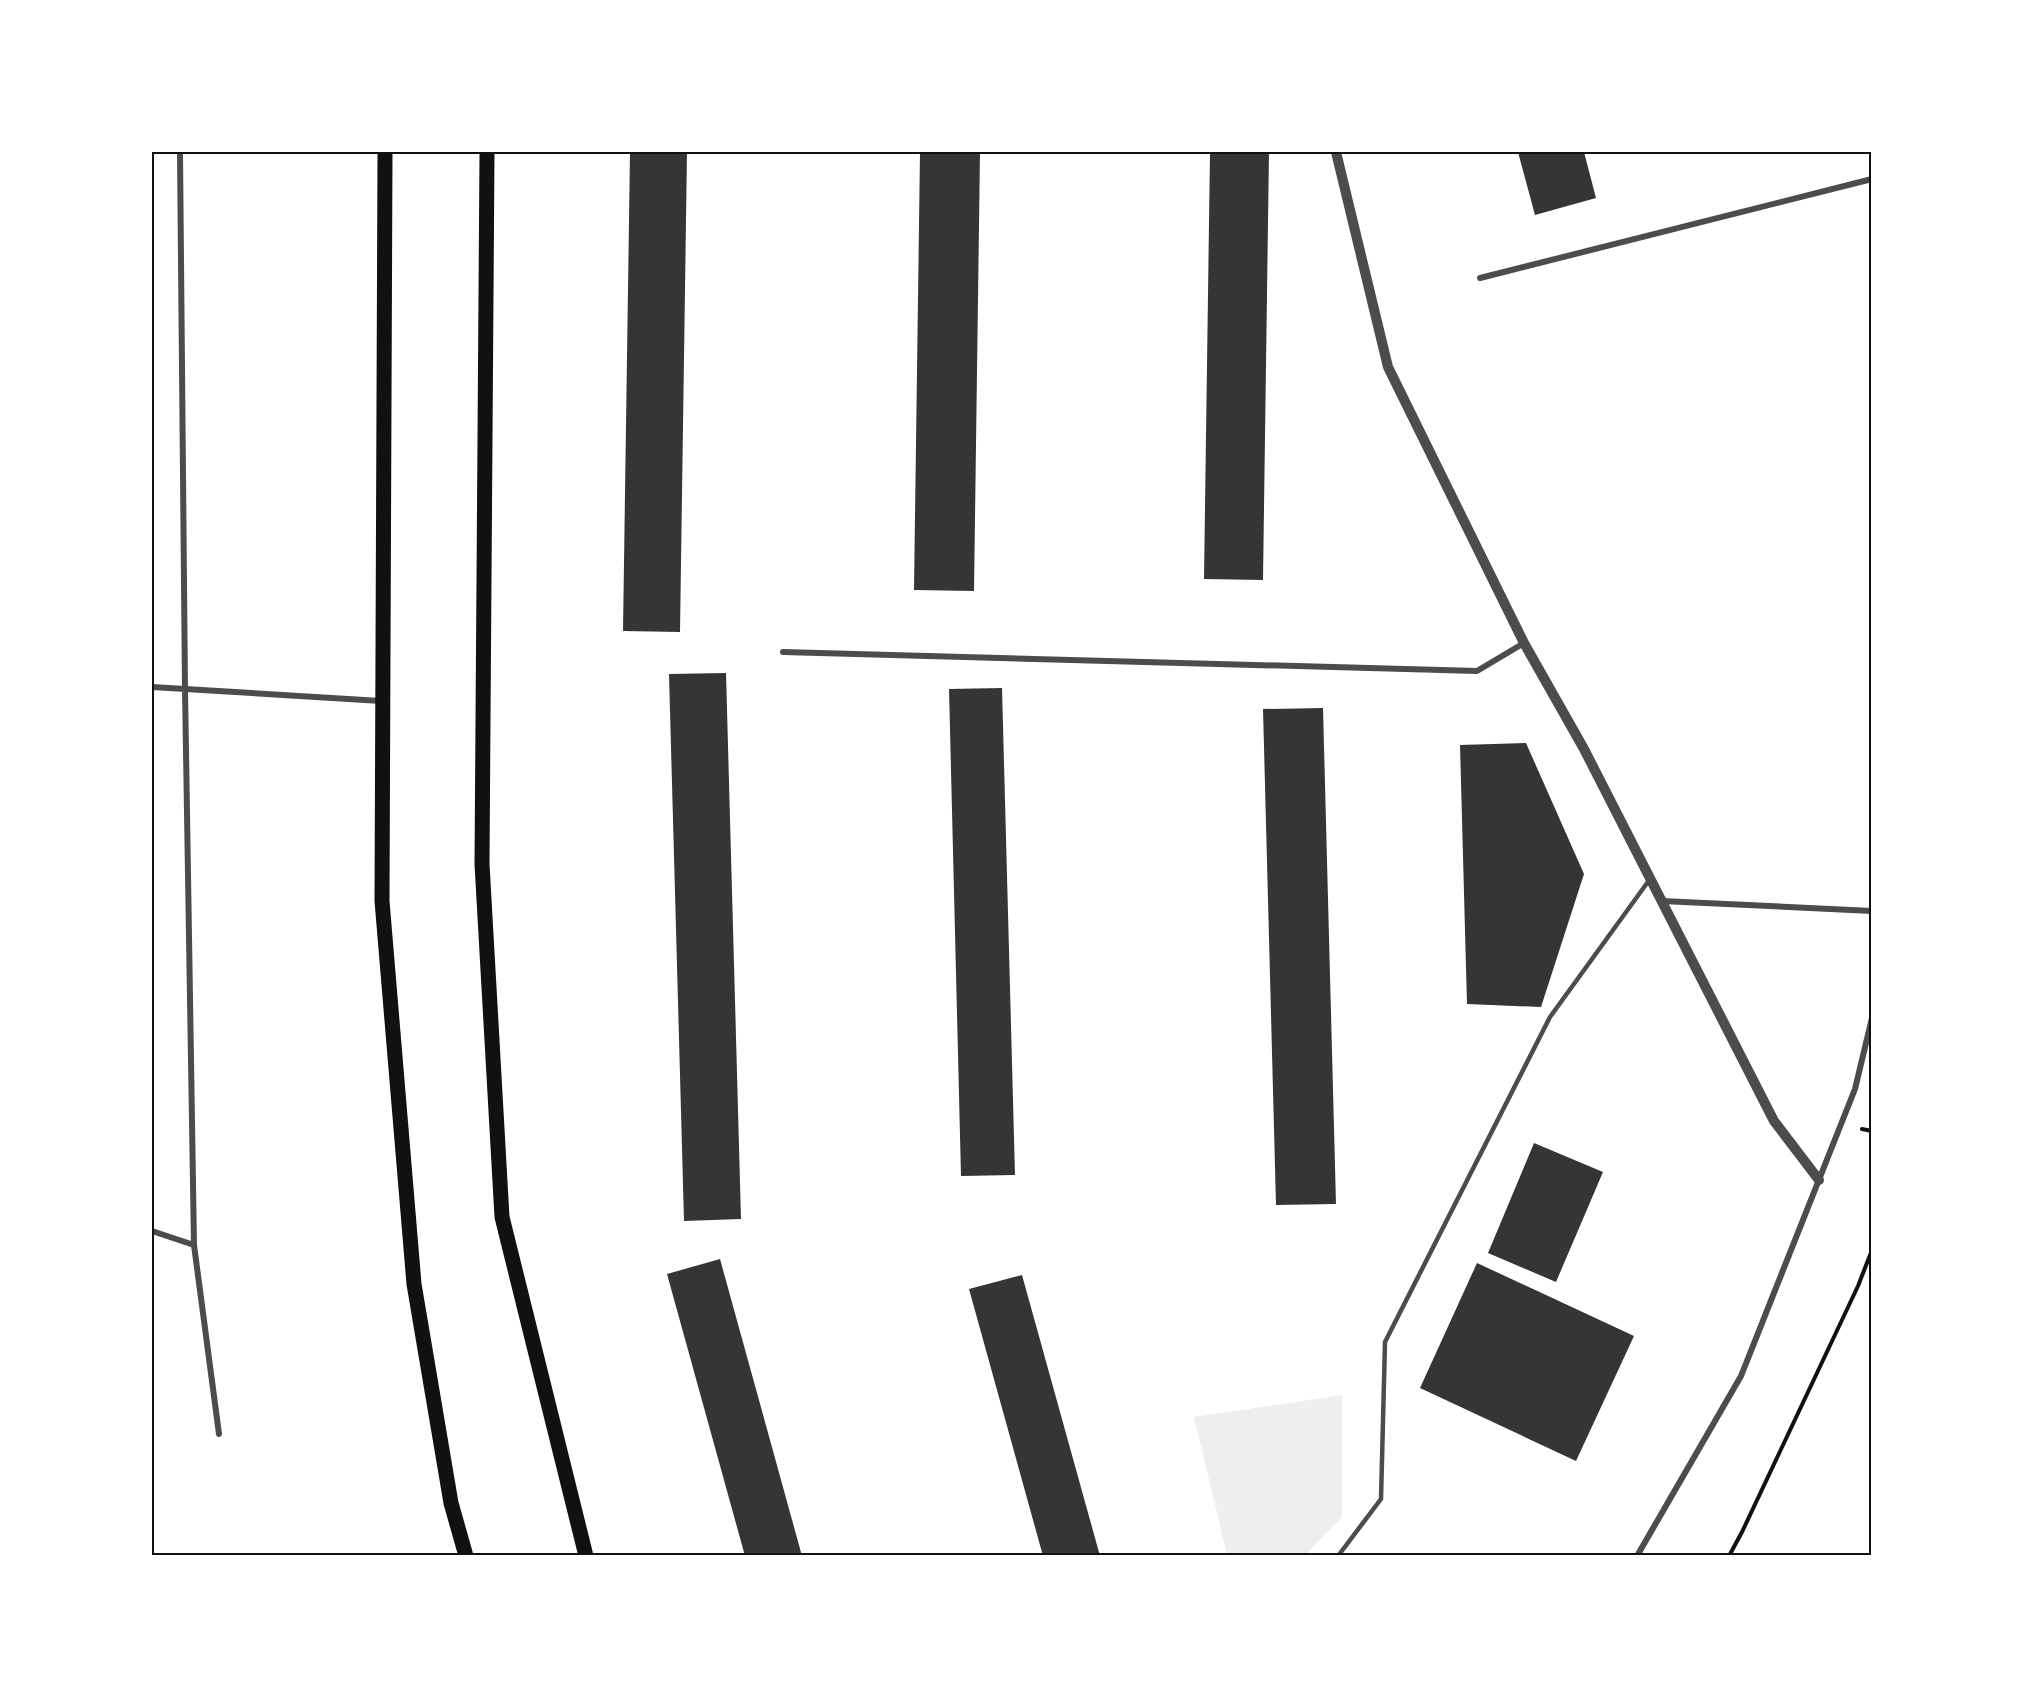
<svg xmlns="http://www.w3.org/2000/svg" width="2023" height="1707" font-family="'Source Sans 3',sans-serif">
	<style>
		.green { fill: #eee }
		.building { fill: #353535 }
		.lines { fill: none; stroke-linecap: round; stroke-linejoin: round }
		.path { stroke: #111; stroke-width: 4 }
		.service { stroke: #4c4c4c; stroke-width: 4.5 }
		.minor { stroke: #4c4c4c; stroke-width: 6 }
		.tertiary { stroke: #4c4c4c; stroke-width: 10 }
		.primary { stroke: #111; stroke-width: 15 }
		.neatline { fill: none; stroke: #111; stroke-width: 2 }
	</style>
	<rect width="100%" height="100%" fill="#fff"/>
	<path class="green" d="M1342,1395v122l-37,38h-78l-33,-138z"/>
	<path class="building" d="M630,152h57l-7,480 -57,-1z
		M920,152h60l-6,439 -60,-1z
		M1210,152h59l-6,428 -59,-1z
		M1518,152h66l12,46 -61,17z
		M726,673l15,546 -57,2 -15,-547z
		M1002,688l13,487 -54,1 -12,-487z
		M1323,708l13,496 -60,1 -13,-496z
		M1526,743l58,131 -43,133 -74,-3 -7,-259z
		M1534,1143l69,29 -47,110 -68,-29z
		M720,1259l82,297h-57l-78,-282z
		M1477,1263l157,73 -58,125 -156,-73z
		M1022,1275l78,281h-57l-74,-267z"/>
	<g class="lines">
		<path class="path" d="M1862,1129l10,2
			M1729,1556l13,-24 116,-246 14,-36"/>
		<path class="service" d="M1338,1556l43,-57 4,-157 165,-325 100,-138"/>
		<path class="minor" d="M180,152l5,537 9,556 25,189
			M1480,278l392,-99
			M783,652l694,19 47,-28
			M152,687l229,14
			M1662,901l210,10
			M152,1231l42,14
			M1637,1556l104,-180 114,-287 17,-71"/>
		<path class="tertiary" d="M1336,152l52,215 136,276 60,106 190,372 45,59"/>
		<path class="primary" d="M385,152l-3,749 32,383 37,219 15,53
			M487,152l-5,712 20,353 84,339"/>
	</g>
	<rect width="2023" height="1707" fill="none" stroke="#ffffff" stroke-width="306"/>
	<rect x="153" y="153" width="1717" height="1401" class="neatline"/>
</svg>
